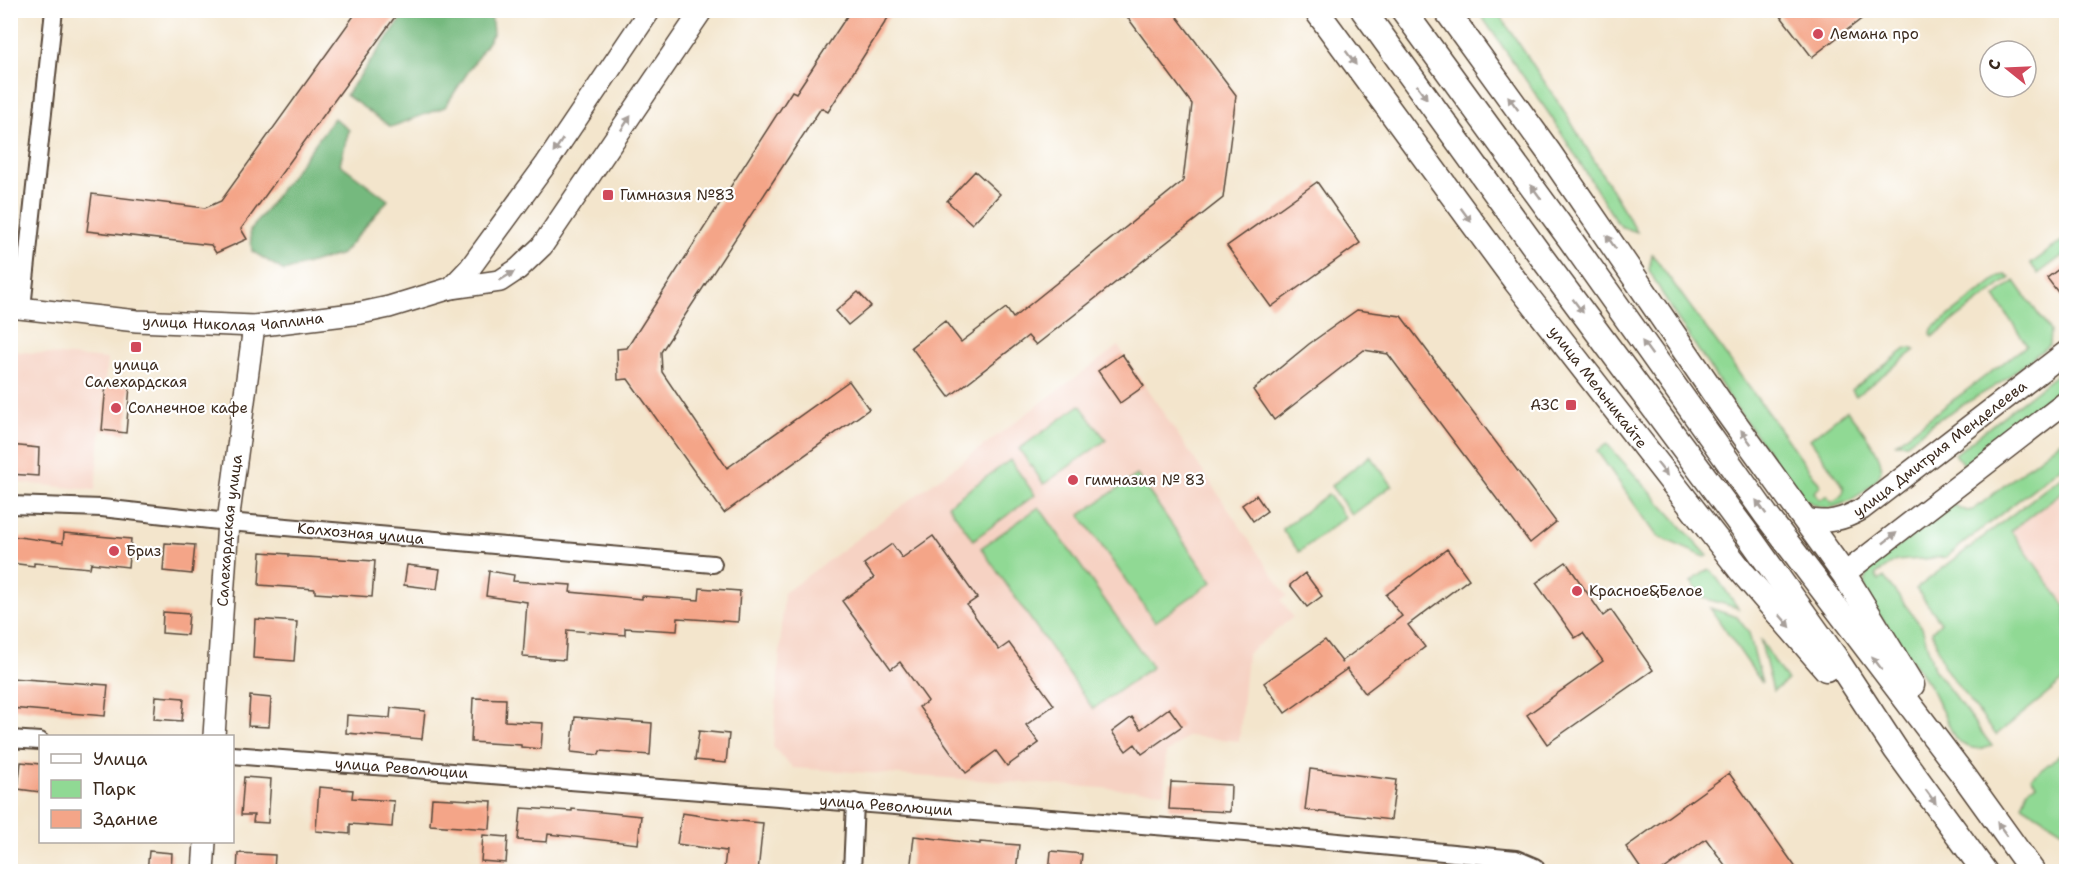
<svg xmlns="http://www.w3.org/2000/svg" width="2077" height="882" font-family="'Shantell Sans',sans-serif">
	<style>
		.built { fill: #f6d2c3 }
		.green { fill: #90d994; stroke: #668259; stroke-width: 1.5 }
		.forest { fill: #74b97e; stroke: #58724e; stroke-width: 1.5 }
		.building { fill: #f4a588 }
		.lines { fill: none; stroke-linecap: round; stroke-linejoin: round }
		.minor-casing { stroke: #574638; stroke-width: 20 }
		.tertiary-casing { stroke: #574638; stroke-width: 24 }
		.secondary-casing { stroke: #574638; stroke-width: 27 }
		.minor { stroke: #fff; stroke-width: 16 }
		.tertiary { stroke: #fff; stroke-width: 21 }
		.secondary { stroke: #fff; stroke-width: 24 }
		.oneway { fill: #a79f9a }
		.poi-dot { fill: #d1495b; stroke: #fff; stroke-width: 2 }
		.labels { text-anchor: middle; stroke-width: 4.5; stroke-linejoin: round; paint-order: stroke }
		.poi-label { font-size: 15px; fill: #3b2a1e; stroke: #fff; text-anchor: start }
		.street-label { font-size: 15px; fill: #3b2a1e; stroke: #fff }
	</style>
	<rect width="100%" height="100%" fill="#fff"/>
	<filter id="ink" filterUnits="userSpaceOnUse"><feTurbulence type="fractalNoise" baseFrequency=".0167" numOctaves="2"/><feDisplacementMap in="SourceGraphic" scale="12" xChannelSelector="R" yChannelSelector="G"/><feConvolveMatrix kernelMatrix="1 2 1 2 8 2 1 2 1" color-interpolation-filters="sRGB"/></filter>
	<filter id="wash" filterUnits="userSpaceOnUse"><feTurbulence type="fractalNoise" baseFrequency=".008" numOctaves="4" result="noise"/><feDisplacementMap in="SourceGraphic" scale="24" xChannelSelector="R" yChannelSelector="G"/><feGaussianBlur stdDeviation="1.35" result="paint"/><feColorMatrix in="noise" values="0 0 0 0 0 0 0 0 0 0 0 0 0 0 0 0 0 1.4 0 .05"/><feComposite in="paint" operator="in"/></filter>
	<g filter="url(#wash)">
		<rect width="100%" height="100%" fill="#f3e5cc"/>
		<path class="built" d="M1118,346l169,250 -6,4 12,17 -46,37 -8,87 -51,-5 -22,17 -2,39 -371,-24 -20,-21 11,-154z
			M10,351l97,8 -12,131 -84,-8z
			M2066,476v153l-71,-97z"/>
		<path class="green" d="M1478,11h19l71,106 69,115 -15,-5 -6,-6 -64,-103z
			M2066,238v15l-28,21 -7,-10z
			M1652,254l169,232 -7,6 6,8 7,-5 4,7c7,-3 13,-6 13,-15l-34,-48 37,-29c10,14 32,39 34,55 3,18 -38,43 -54,43 -12,-1 -21,-7 -29,-14l-63,-88 -64,-97 -22,-39z
			M2005,275l5,3 -78,59 -1,-4 1,-4 68,-53z
			M2015,281l35,50 -1,14 -50,39 -64,37 -28,22h-11l131,-98 -32,-48z
			M1911,348l4,2 -59,46 -4,-6 54,-41z
			M2066,367v21l-101,79 -10,-13z
			M1080,405l26,35 -62,44 -25,-35z
			M2066,437v26l-120,94 -50,4 -21,14 4,6 5,-4 38,50 12,42 58,77c-13,5 -27,3 -37,-8l-25,-52 -59,-83 -7,-18 5,-15 8,-8 76,-57 14,6 6,-1z
			M1607,444l101,112 -3,1 -48,-21 -60,-85z
			M1370,456l22,29 -40,30 -21,-29z
			M1010,460l25,35 -62,45 -25,-35z
			M2066,473v16l-55,42 55,76v72l-70,56 -52,-68 -12,-36 9,-9 -25,-33z
			M1137,475l75,107 -57,40 -75,-107z
			M1328,494l17,23 -46,35 -17,-23z
			M1039,507l113,160 -59,42 -112,-161z
			M1709,569l3,2 26,37 -35,-10 -12,-16z
			M1710,608l27,9 12,16 13,50z
			M1760,639l27,42 -14,10z
			M2066,750v83l-44,-28 6,-15 8,-6 -5,-6z"/>
		<path class="forest" d="M407,11h84l2,23 -48,73 -54,20 -45,-32z
			M334,118l15,12 -9,34 48,36 -46,54 -58,17 -32,-20 -2,-20z"/>
		<g id="blocks">
			<path class="building" d="M358,10h42l-159,219 6,10 -31,14 -5,-8 -124,-14 5,-37 113,14 16,-7z
				M851,10h42l-65,102 -7,-4 -160,244 1,20 65,96 122,-87 20,28 -145,104 -96,-134 -10,1 -1,-31 10,-1 165,-257 4,2z
				M1122,10h50l64,85 -13,103 -187,147 -8,-9 -79,61 -38,-50 34,-26 16,21 45,-34 7,10 170,-137 9,-77z
				M1776,10h97l-61,47z
				M975,171l25,23 -28,30 -25,-23z
				M1317,182l43,61 -89,64 -44,-61z
				M2067,263v41l-20,-26z
				M858,292l13,14 -23,19 -12,-14z
				M1357,310l44,6 155,206 -26,21 -142,-189 -24,-4 -90,70 -21,-30 56,-46z
				M1122,354l22,32 -24,17 -22,-32z
				M106,384l24,2 -4,47 -24,-3z
				M10,445l29,3 -1,28 -28,-2z
				M1256,495l11,16 -14,10 -11,-16z
				M64,533l67,6 -3,28 -37,-4 -1,5 -56,-5v3l-24,-3 2,-27 51,7z
				M933,536l44,62 -10,7 32,45 10,-7 45,62 -28,20 13,18 -32,23 -11,-15 -30,22 -47,-66 9,-6 -28,-39 -9,7 -49,-68 32,-23 -10,-14 28,-20 10,14z
				M165,543l30,2 -3,29 -29,-3z
				M1447,549l22,30 -61,46 17,22 -60,46 -18,-24 -62,44 -21,-30 61,-43 18,23 -2,-1 61,-46 -16,-21z
				M261,552l28,2v2l86,5 -3,36 -57,-4v-4l-56,-4z
				M1566,562l37,54 8,-6 42,60 -106,74 -20,-29 76,-54 -20,-28 -8,5 -39,-55z
				M407,565l33,4 -3,20 -33,-4z
				M489,571l25,4 -1,6 58,4 -1,7 72,7v-3l57,4 1,-12 40,3 -2,31 -60,-4 -1,13 -52,-3v7l-58,-5 -2,30 -42,-3 4,-55 -41,-6z
				M1305,573l17,23 -15,11 -17,-22z
				M163,612l26,2 -2,21 -25,-2z
				M255,619l42,3 -3,39 -41,-3z
				M10,678l98,7 -3,31 -95,-8z
				M156,696l28,2 -2,23 -28,-2z
				M250,696l21,2 -2,29 -21,-1z
				M473,698l33,1 -1,22 38,2 -2,26 -20,-2v-2l-50,-3z
				M391,708l34,3 -3,28 -76,-6 1,-18 43,3z
				M1169,708l13,18 -40,28 -7,-10 -9,7 -14,-19 20,-15 9,12z
				M575,717l77,6 -2,32 -50,-4 -1,4 -28,-3z
				M699,731l30,3 -3,29 -31,-3z
				M21,762l19,2v28l-22,-3z
				M1310,769l86,11 -5,40 -86,-10z
				M1729,773l70,99h-69l-24,-33 -46,33h-17l-17,-25z
				M244,777l27,2 -3,44 -15,-1 1,-7h-13z
				M1171,782l60,3 -1,27 -61,-3z
				M319,787l34,3 -1,8 42,3 -2,26 -42,-3v10l-34,-3z
				M432,798l60,3 -2,28 -60,-4z
				M521,808l51,3v-2l69,7 -3,28 -90,-10 -1,8 -29,-2z
				M682,813l47,7 34,3 -5,49 -34,-3 2,-18 -49,-7z
				M483,835l25,2 -2,26 -25,-2z
				M914,836l66,8v-2l39,3 -3,27h-106z
				M149,851l23,2 -1,19h-24z
				M1051,851l31,3 -2,18h-31z
				M238,853l37,2 -1,17h-37z"/>
		</g>
	</g>
	<g filter="url(#ink)">
		<use href="#blocks" fill-opacity="0" stroke="#574638" stroke-width="1.5"/>
		<g class="lines">
			<g class="minor-casing">
				<g id="minor">
					<path d="M22,308l32,-298"/>
					<path id="s1" d="M10,505l92,3 126,14 485,42"/>
					<path d="M10,739l30,2"/>
					<path id="s2" d="M232,755l1013,78 271,26 19,8"/>
					<path d="M852,872l3,-70"/>
				</g>
			</g>
			<g class="tertiary-casing">
				<g id="tertiary">
					<path d="M451,288l19,-20 76,-104 104,-154"/>
					<path id="s3" d="M10,307l127,14 117,5 107,-13 28,-6 62,-19 49,-7 18,-12 24,-23 160,-236"/>
					<path id="s4" d="M1805,519c21,5 38,1 57,-10l204,-157"/>
					<path d="M1844,574l222,-172"/>
					<path id="s5" d="M214,736l14,-214 26,-196"/>
					<path d="M203,872l2,-30"/>
				</g>
			</g>
			<g class="secondary-casing">
				<g id="secondary">
					<path id="s6" d="M1316,10l200,272 226,290 84,97"/>
					<path d="M1363,10l180,249 202,272 90,126 61,93 89,122"/>
					<path d="M1403,10l167,229 196,276 198,261 69,96"/>
					<path d="M1446,10l102,141 176,257 120,166 68,111"/>
				</g>
			</g>
			<use href="#minor" class="minor"/>
			<use href="#tertiary" class="tertiary"/>
			<use href="#secondary" class="secondary"/>
		</g>
		<defs><path id="oneway-solid" d="M-6-.8H1V-3.2L6.5 0L1 3.2V.8H-6Z" transform="scale(1.5)"/></defs>
		<g class="oneway">
			<use href="#oneway-solid" transform="translate(1351 58) rotate(54)"/>
			<use href="#oneway-solid" transform="translate(1422 92) rotate(54)"/>
			<use href="#oneway-solid" transform="translate(1513 103) rotate(-126)"/>
			<use href="#oneway-solid" transform="translate(626 123) rotate(-56)"/>
			<use href="#oneway-solid" transform="translate(558 146) rotate(124)"/>
			<use href="#oneway-solid" transform="translate(1536 192) rotate(-126)"/>
			<use href="#oneway-solid" transform="translate(1466 215) rotate(54)"/>
			<use href="#oneway-solid" transform="translate(1611 242) rotate(-125)"/>
			<use href="#oneway-solid" transform="translate(507 276) rotate(-31)"/>
			<use href="#oneway-solid" transform="translate(1578 306) rotate(53)"/>
			<use href="#oneway-solid" transform="translate(1647 348) rotate(-126)"/>
			<use href="#oneway-solid" transform="translate(1746 437) rotate(-126)"/>
			<use href="#oneway-solid" transform="translate(1662 469) rotate(52)"/>
			<use href="#oneway-solid" transform="translate(1761 507) rotate(-126)"/>
			<use href="#oneway-solid" transform="translate(1890 538) rotate(-38)"/>
			<use href="#oneway-solid" transform="translate(1785 621) rotate(49)"/>
			<use href="#oneway-solid" transform="translate(1877 663) rotate(-127)"/>
			<use href="#oneway-solid" transform="translate(1931 797) rotate(54)"/>
			<use href="#oneway-solid" transform="translate(2002 829) rotate(-126)"/>
		</g>
	</g>
	<g class="poi-dot">
		<circle cx="1818" cy="34" r="6"/>
		<rect x="602" y="189" width="12" height="12" rx="3"/>
		<rect x="130" y="341" width="12" height="12" rx="3"/>
		<rect x="1565" y="399" width="12" height="12" rx="3"/>
		<circle cx="116" cy="408" r="6"/>
		<circle cx="1073" cy="480" r="6"/>
		<circle cx="114" cy="551" r="6"/>
		<circle cx="1577" cy="591" r="6"/>
	</g>
	<g class="labels">
		<g class="poi-label">
			<text x="1830" y="39">Лемана про</text>
			<text x="620" y="200">Гимназия №83</text>
			<text x="136" y="370" text-anchor="middle">улица<tspan x="136" dy="17">Салехардская</tspan></text>
			<text x="1559" y="410" text-anchor="end">АЗС</text>
			<text x="128" y="413">Солнечное кафе</text>
			<text x="1085" y="485">гимназия № 83</text>
			<text x="126" y="556">Бриз</text>
			<text x="1589" y="596">Красное&amp;Белое</text>
		</g>
		<g class="street-label">
			<text dy="5" stroke="none"><textPath href="#s3" startOffset="224">улица Николая Чаплина</textPath></text>
			<text dy="5" stroke="none"><textPath href="#s6" startOffset="471">улица Мельникайте</textPath></text>
			<text dy="5" stroke="none"><textPath href="#s4" startOffset="158">улица Дмитрия Менделеева</textPath></text>
			<text dy="5" stroke="none"><textPath href="#s5" startOffset="206">Салехардская улица</textPath></text>
			<text dy="5" stroke="none"><textPath href="#s1" startOffset="352">Колхозная улица</textPath></text>
			<text dy="5" stroke="none"><textPath href="#s2" startOffset="170">улица Революции</textPath></text>
			<text dy="5" stroke="none"><textPath href="#s2" startOffset="656">улица Революции</textPath></text>
		</g>
	</g>
	<rect width="2077" height="882" fill="none" stroke="#fff" stroke-width="36"/>
	<rect x="39" y="735" width="195" height="108" fill="#ffffff" stroke="#b1aaa5" stroke-width="1.5"/>
	<rect x="51" y="754" width="30" height="9" fill="#ffffff" stroke="#b1aaa5" stroke-width="1.5"/>
	<text x="93" y="765" font-size="18" fill="#3b2a1e">Улица</text>
	<rect x="51" y="780" width="30" height="18" fill="#90d994" stroke="#b1aaa5" stroke-width="1.5"/>
	<text x="93" y="795" font-size="18" fill="#3b2a1e">Парк</text>
	<rect x="51" y="810" width="30" height="18" fill="#f4a588" stroke="#b1aaa5" stroke-width="1.5"/>
	<text x="93" y="825" font-size="18" fill="#3b2a1e">Здание</text>
	<g transform="translate(2008 69) rotate(288)"><circle r="28" fill="#ffffff" stroke="#b1aaa5" stroke-width="1.5"/>
	<path d="M0-4.5L10 22L0 15L-10 22Z" fill="#d1495b"/>
	<text y="-9" font-size="16" font-weight="bold" text-anchor="middle" fill="#3b2a1e">С</text>
	</g>
</svg>
